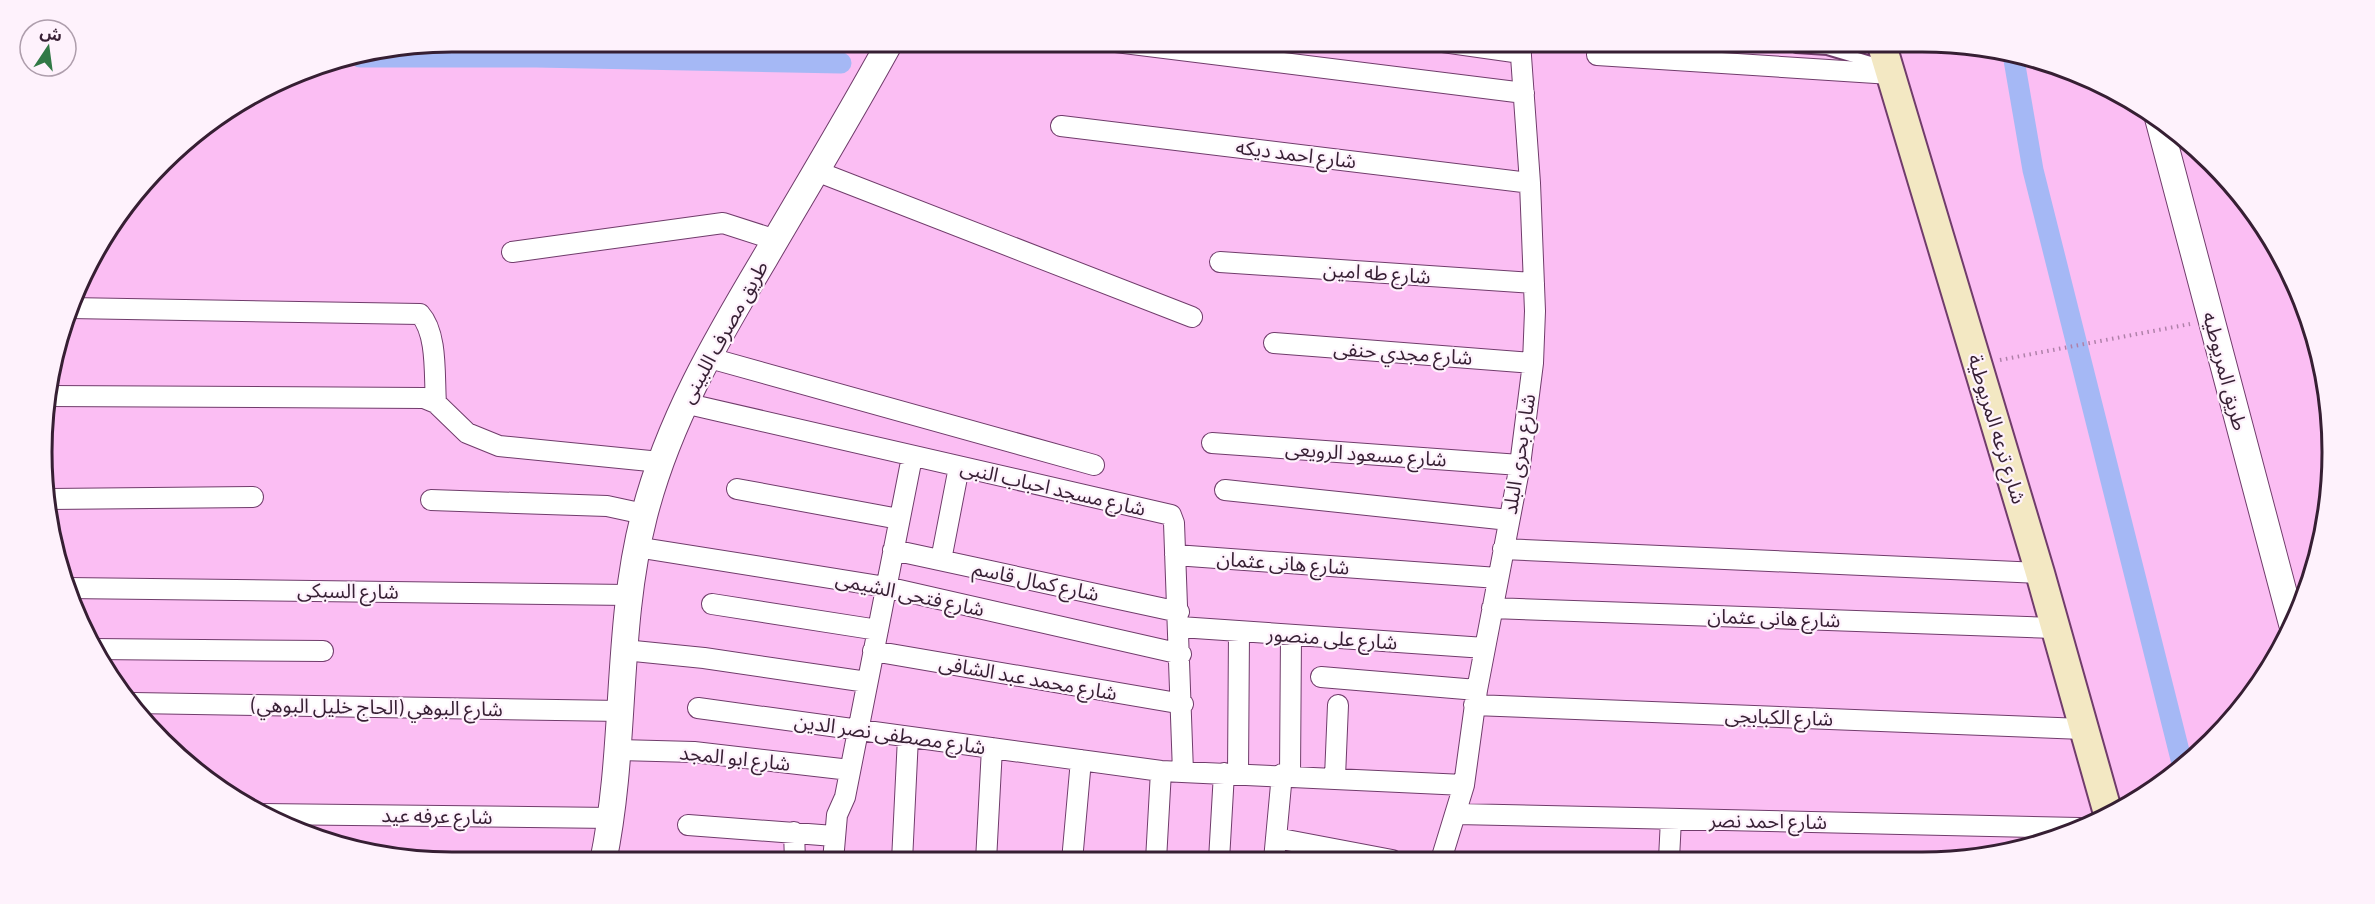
<svg xmlns="http://www.w3.org/2000/svg" width="2375" height="904" font-family="Barlow,'Noto Sans Arabic',sans-serif">
	<style>
		.lines { fill: none; stroke-linecap: round; stroke-linejoin: round }
		.canal { stroke: #a5b8f5; stroke-width: 21 }
		.service-casing { stroke: #703c6b; stroke-width: 14 }
		.minor-casing { stroke: #703c6b; stroke-width: 22 }
		.tertiary-casing { stroke: #703c6b; stroke-width: 28 }
		.secondary-casing { stroke: #703c6b; stroke-width: 32 }
		.path { stroke: #af81a9; stroke-width: 4; stroke-dasharray: 1.5 4.5; stroke-linecap: butt }
		.service { stroke: #fff; stroke-width: 10 }
		.minor { stroke: #fff; stroke-width: 20 }
		.tertiary { stroke: #fff; stroke-width: 26 }
		.secondary { stroke: #f3e8c3; stroke-width: 28 }
		.labels { text-anchor: middle; stroke-width: 4.5; stroke-linejoin: round; paint-order: stroke }
		.street-label { font-size: 20px; fill: #361f33; stroke: #fef2fc }
		.rim { fill: none; stroke: #361f33; stroke-width: 3 }
	</style>
	<rect width="100%" height="100%" fill="#fbbef3"/>
	<g class="lines">
		<path class="canal" d="M2013,54l20,116 150,597
			M360,57h176l305,6"/>
		<g class="service-casing">
			<path id="service" d="M1787,42l9,5 31,2 57,17"/>
		</g>
		<g class="minor-casing">
			<path id="minor" d="M1116,42l408,51
				M1443,42l78,11
				M1597,55l294,19
				M1061,126l469,57
				M816,171l376,146
				M512,252l211,-29 53,17
				M1220,262l314,21
				M70,308l350,6c18,20 14,63 16,89
				M1274,343l259,20
				M706,357l388,108
				M46,396l378,2 12,5 31,30 32,13 161,16
				M684,403l487,112 3,8 9,249
				M1212,443l308,22
				M737,489l162,30
				M1225,490l284,30
				M49,499l204,-2
				M431,500l176,6 37,8
				M636,547l250,40 295,67
				M1503,549l537,24
				M893,550l286,62
				M1175,555l323,23
				M941,560l18,-93
				M67,588l561,7
				M712,604l166,26
				M1492,608l563,20
				M1180,627l305,21
				M94,649l229,2
				M624,650l80,8 163,24
				M873,651l310,53
				M1321,677l156,13
				M133,703l488,8
				M1474,705l609,24
				M698,708l463,63 303,14
				M619,750l75,2 156,18
				M1238,773l1,-141
				M1290,775l1,-140
				M1335,777l3,-72
				M261,814l351,4
				M1457,814l622,14
				M688,825l146,11
				M794,832l1,29
				M1276,838l116,22
				M1669,859l2,-40
				M1156,860l5,-89
				M1219,860l5,-87
				M1274,860l8,-86
				M1441,860l23,-75 13,-95 43,-225 13,-102 2,-52 -5,-128 -10,-141
				M833,861l4,-46 8,-18 67,-340
				M902,861l6,-124
				M986,861l6,-113
				M1072,861l9,-101"/>
		</g>
		<g class="tertiary-casing">
			<path id="tertiary" d="M2158,118l134,506
				M603,862c24,-115 12,-233 41,-346 24,-94 72,-176 121,-258 42,-72 85,-143 125,-216"/>
		</g>
		<g class="secondary-casing">
			<path id="secondary" d="M1881,42l159,531 69,244"/>
		</g>
		<path class="path" d="M2000,360l190,-36"/>
		<use href="#service" class="service"/>
		<use href="#minor" class="minor"/>
		<use href="#tertiary" class="tertiary"/>
		<use href="#secondary" class="secondary"/>
	</g>
	<g class="labels">
		<g class="street-label">
			<text transform="translate(1296 154) rotate(7)" y="7">شارع احمد ديكه</text>
			<text transform="translate(1377 273) rotate(4)" y="7">شارع طه امين</text>
			<text transform="translate(724 332) rotate(-61)" y="7">طريق مصرف اللبينى</text>
			<text transform="translate(1403 353) rotate(4)" y="7">شارع مجدي حنفى</text>
			<text transform="translate(2225 371) rotate(75)" y="7">طريق المريوطيه</text>
			<text transform="translate(1997 429) rotate(73)" y="7">شارع ترعه المريوطية</text>
			<text transform="translate(1366 454) rotate(4)" y="7">شارع مسعود الرويعى</text>
			<text transform="translate(1519 454) rotate(-81)" y="7">شارع بحرى البلد</text>
			<text transform="translate(1053 488) rotate(13)" y="7">شارع مسجد احباب النبى</text>
			<text transform="translate(1283 563) rotate(4)" y="7">شارع هانى عثمان</text>
			<text transform="translate(1036 581) rotate(12)" y="7">شارع كمال قاسم</text>
			<text transform="translate(348 591) rotate(1)" y="7">شارع السبكى</text>
			<text transform="translate(910 594) rotate(12)" y="7">شارع فتحى الشيمى</text>
			<text transform="translate(1774 618) rotate(2)" y="7">شارع هانى عثمان</text>
			<text transform="translate(1332 638) rotate(4)" y="7">شارع على منصور</text>
			<text transform="translate(1028 678) rotate(10)" y="7">شارع محمد عبد الشافى</text>
			<text transform="translate(377 707) rotate(1)" y="7">شارع البوهي (الحاج خليل البوهي)</text>
			<text transform="translate(1779 717) rotate(2)" y="7">شارع الكبابجى</text>
			<text transform="translate(890 734) rotate(8)" y="7">شارع مصطفى نصر الدين</text>
			<text transform="translate(735 758) rotate(6)" y="7">شارع ابو المجد</text>
			<text transform="translate(437 816) rotate(1)" y="7">شارع عرفه عيد</text>
			<text transform="translate(1768 821) rotate(1)" y="7">شارع احمد نصر</text>
		</g>
	</g>
	<path d="M0 0H2375V904H0ZM452 52H1922A400 400 0 0 1 2322 452V452A400 400 0 0 1 1922 852H452A400 400 0 0 1 52 452V452A400 400 0 0 1 452 52Z" fill="#fef2fc" fill-rule="evenodd"/>
	<path class="rim" d="M452 52H1922A400 400 0 0 1 2322 452V452A400 400 0 0 1 1922 852H452A400 400 0 0 1 52 452V452A400 400 0 0 1 452 52Z"/>
	<g transform="translate(48 48) rotate(13)"><circle r="28" fill="#fef2fc" stroke="#ae9eac" stroke-width="1.5"/>
	<path d="M0-4.5L10 22L0 15L-10 22Z" fill="#317946"/>
	<text y="-9" font-size="16" font-weight="bold" text-anchor="middle" fill="#361f33">ش</text>
	</g>
</svg>
